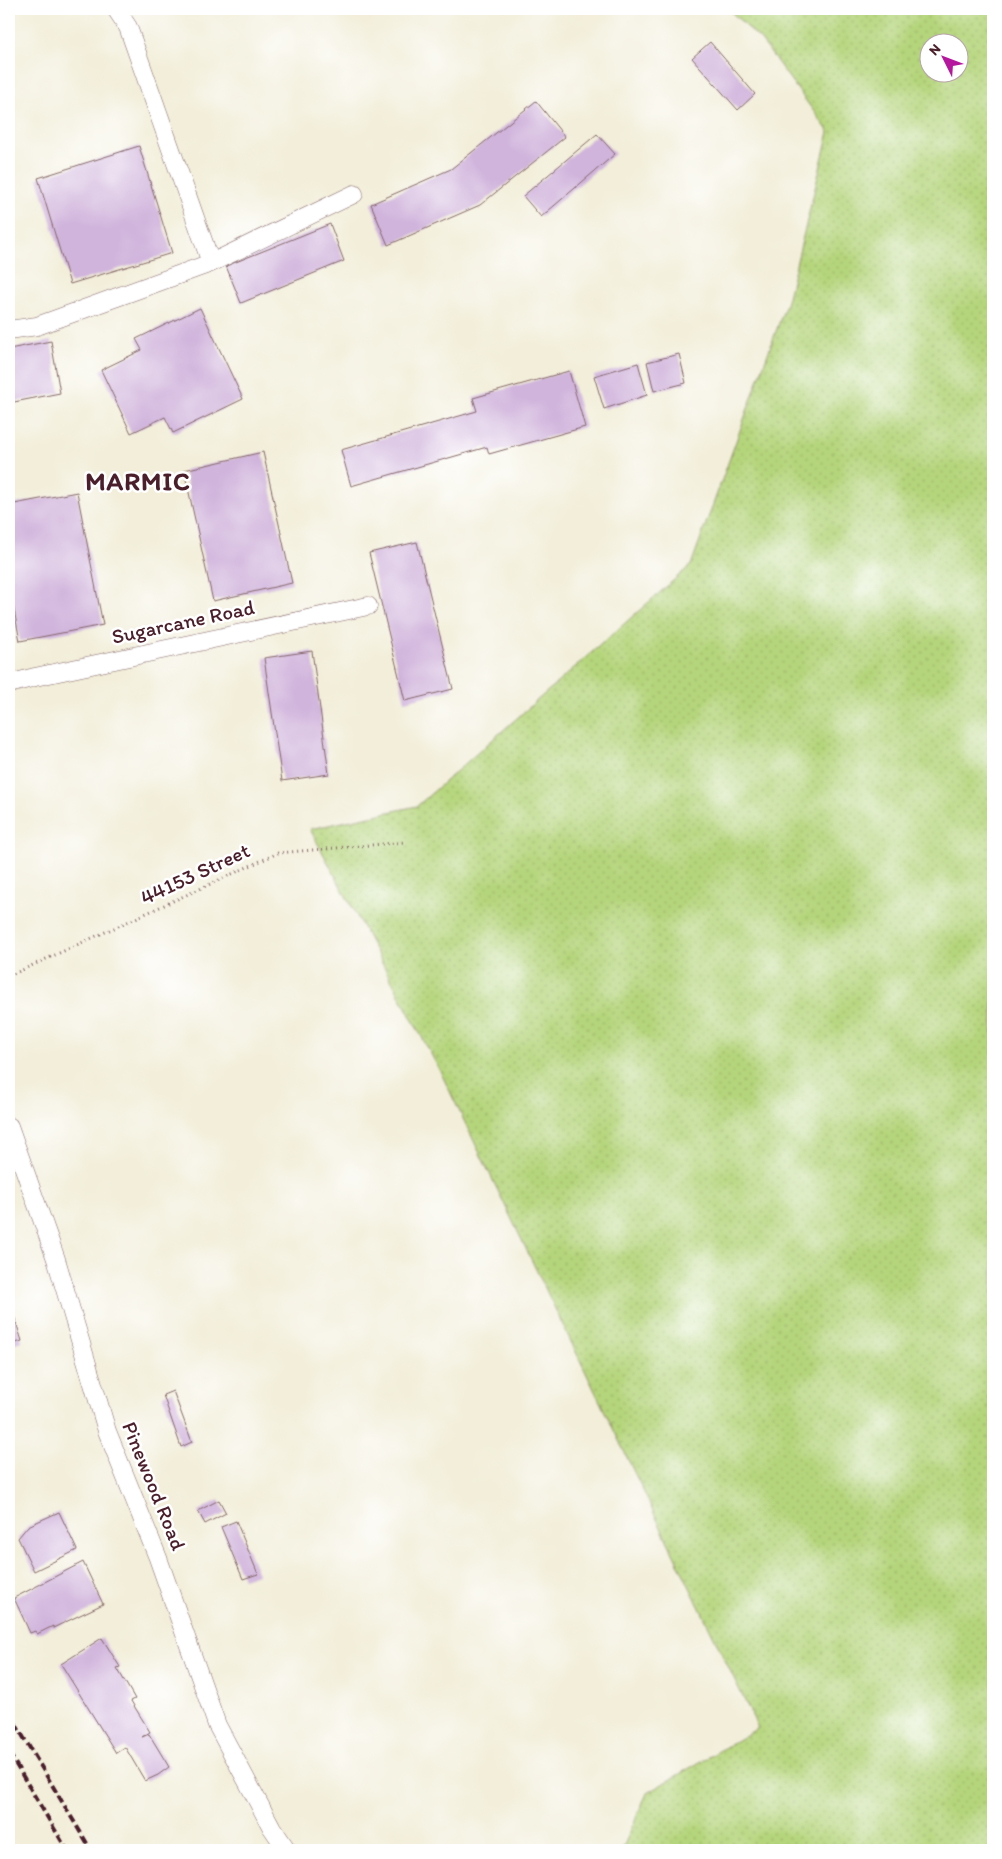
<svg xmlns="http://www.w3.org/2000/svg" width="1002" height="1859" font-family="Itim,sans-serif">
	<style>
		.grass { fill: url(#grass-dots); stroke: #807a54; fill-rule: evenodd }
		.building { fill: #d0b4dc }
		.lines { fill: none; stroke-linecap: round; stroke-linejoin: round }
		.service-casing { stroke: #856768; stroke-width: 19 }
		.path { stroke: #856768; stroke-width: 3; stroke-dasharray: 1 4; stroke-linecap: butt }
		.service { stroke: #fff; stroke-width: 18 }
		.rail { stroke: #4a1f2b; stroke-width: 4; stroke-dasharray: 8 4; stroke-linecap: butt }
		.labels { text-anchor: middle; stroke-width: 5; stroke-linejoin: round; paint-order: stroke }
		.street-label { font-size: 21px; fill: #4a1f2b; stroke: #fff }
		.district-label { font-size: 26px; font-weight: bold; letter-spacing: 1px; fill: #4a1f2b; stroke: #fff }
	</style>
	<defs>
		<pattern id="grass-dots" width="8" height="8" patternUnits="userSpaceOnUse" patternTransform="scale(1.25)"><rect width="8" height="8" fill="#b5d57c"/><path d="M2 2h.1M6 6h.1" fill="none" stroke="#9db66b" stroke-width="1.8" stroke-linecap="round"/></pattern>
	</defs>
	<rect width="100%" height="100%" fill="#fff"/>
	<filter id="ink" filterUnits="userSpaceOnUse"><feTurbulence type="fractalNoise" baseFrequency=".02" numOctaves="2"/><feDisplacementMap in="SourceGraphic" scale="10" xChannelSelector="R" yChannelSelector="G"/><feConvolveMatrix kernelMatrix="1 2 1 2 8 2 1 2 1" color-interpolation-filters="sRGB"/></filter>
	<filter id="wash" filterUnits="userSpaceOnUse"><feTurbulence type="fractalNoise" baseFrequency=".0096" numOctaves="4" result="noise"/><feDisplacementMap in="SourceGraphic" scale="20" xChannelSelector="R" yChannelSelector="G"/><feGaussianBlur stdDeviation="1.12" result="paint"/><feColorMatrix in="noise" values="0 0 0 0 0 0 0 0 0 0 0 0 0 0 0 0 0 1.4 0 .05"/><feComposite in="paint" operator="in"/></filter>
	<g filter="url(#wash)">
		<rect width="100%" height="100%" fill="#f2eed9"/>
		<path class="grass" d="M728,9h265v1841h-371l25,-57 111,-65 -319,-659 -129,-240 107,-23 274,-241 96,-264 42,-169 -68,-92zM930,42h30v30h-30z"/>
		<g id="blocks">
			<path class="building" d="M710,42l45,52 -17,16 -46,-52z
				M536,101l29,36 -85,68 -92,40 -17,-41 80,-35z
				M597,134l18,20 -74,63 -18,-21z
				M139,146l33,107 -102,31 -32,-106z
				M330,224l14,37 -103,42 -15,-37z
				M200,308l43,91 -70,34 -8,-16 -34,16 -30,-63 41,-20 -6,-11z
				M51,341l9,52 -51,10v-54z
				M679,354l7,29 -32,8 -7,-29z
				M638,363l9,32 -43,14 -10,-33z
				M569,371l16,56 -96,27 -2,-7 -136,39 -10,-36 136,-39 -4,-13z
				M263,452l29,131 -79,18 -29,-131z
				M77,492l26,133 -83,16 -11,-57v-79z
				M417,542l36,147 -48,12 -36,-148z
				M312,651l17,123 -47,7 -18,-123z
				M9,1300l13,41 -13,4z
				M173,1391l19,51 -11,5 -18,-52z
				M219,1500l7,13 -21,11 -7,-13z
				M59,1512l18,38 -43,21 -16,-33 10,-12z
				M236,1521l22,53 -15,5 -22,-52z
				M83,1562l20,42 -50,24v-2l-16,8 -2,-3 -5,2 -16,-35z
				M102,1638l18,29 -3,1 18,31 -4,2 19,31 -8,5 7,-3 20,33 -11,8 -13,6 -20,-34 -9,6 -55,-89z"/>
		</g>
	</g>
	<g filter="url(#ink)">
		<use href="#blocks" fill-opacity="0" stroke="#856768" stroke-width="1"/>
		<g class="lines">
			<g class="service-casing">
				<path id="service" d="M116,9l12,18 83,236
					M9,330l28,-4 174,-63 143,-69
					M9,684l26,-7 333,-71
					M9,1126l47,133 51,172 51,127 59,167 55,103 15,22"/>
			</g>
			<path class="path" d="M9,976l269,-123 128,-11"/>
			<use href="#service" class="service"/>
			<path class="rail" d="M9,1713l82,137
				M9,1753l58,97"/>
		</g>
	</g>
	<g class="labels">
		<g class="street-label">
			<text transform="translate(183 622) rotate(-12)" y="7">Sugarcane Road</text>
			<text transform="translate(195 874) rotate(-25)" y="7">44153 Street</text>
			<text transform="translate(154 1486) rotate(68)" y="7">Pinewood Road</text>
		</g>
		<g class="district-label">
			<text x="138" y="490">MARMIC</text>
		</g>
	</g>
	<rect width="1002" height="1859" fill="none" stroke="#fff" stroke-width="30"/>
	<g transform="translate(944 58) rotate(312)"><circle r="24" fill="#ffffff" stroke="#b7a5aa"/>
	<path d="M0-4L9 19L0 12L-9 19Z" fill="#b5179e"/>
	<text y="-8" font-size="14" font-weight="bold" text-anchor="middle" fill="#4a1f2b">N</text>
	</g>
</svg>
